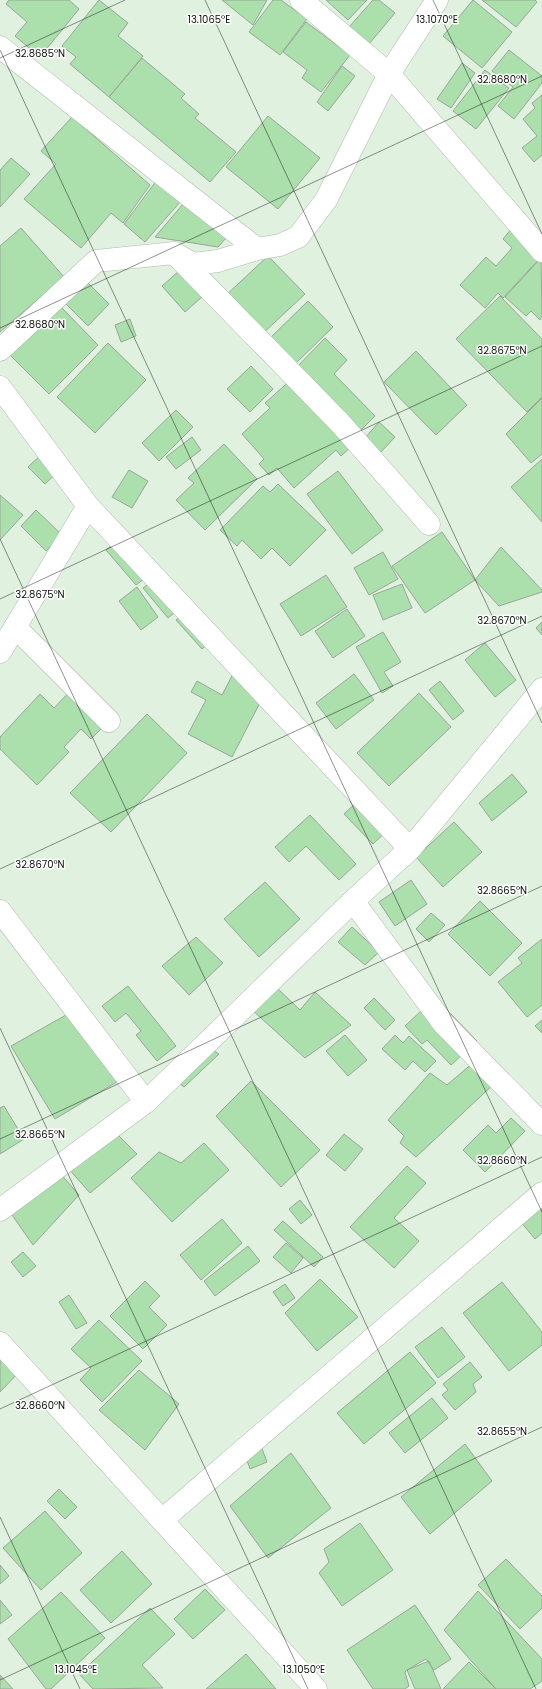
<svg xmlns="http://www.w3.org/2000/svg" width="542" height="1689" font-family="Poppins,sans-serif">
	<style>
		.building { fill: #abdfab; stroke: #98a798 }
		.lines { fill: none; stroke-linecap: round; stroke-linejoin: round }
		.minor-casing { stroke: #acbcac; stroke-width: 23 }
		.minor { stroke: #fff; stroke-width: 22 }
		.ticks { fill: none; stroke: #090f09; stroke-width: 1; stroke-opacity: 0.45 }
		.ticks-label { font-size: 10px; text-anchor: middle; fill: #090f09; stroke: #fff; stroke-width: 3; stroke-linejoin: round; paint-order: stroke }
	</style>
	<rect width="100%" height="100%" fill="#e1f1e0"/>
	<path class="building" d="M9,0h60l10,9 -39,48 -25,-21 12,-14 -21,-18z
		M99,0l29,23 -10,13 25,20 -34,41 -39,-33 6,-7 -14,-11z
		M222,0h45l-14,25z
		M273,0h8l26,19 -27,36 -31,-23z
		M326,0h41l-19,20z
		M373,0h6l16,13 -26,31 -20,-17z
		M473,0l39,32 -30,36 -39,-32z
		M482,0h53l2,2 -21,25z
		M306,22l44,33 -29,37 -19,-14 5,-8 -24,-18z
		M509,50l33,26v7l-28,36 -16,-13 15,-19 -21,-16z
		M142,58l43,36 -4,4 18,16 -4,4 41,34 -26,30 -101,-85z
		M462,63l13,10 -24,35 -14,-9z
		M342,66l13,10 -27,35 -11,-9z
		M485,70l24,18 -33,41 -23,-18z
		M542,95v60l-8,7 -12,-14 15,-12 -14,-17 12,-11 -3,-5z
		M268,116l52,42 -42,51 -52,-42z
		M72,117l78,68 -27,38 -12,-10 -30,35 -57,-49 32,-35 -15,-13z
		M11,158l19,16 -30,33v-37z
		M157,180l24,21 -36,41 -21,-18z
		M183,204l44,33 -9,10 -63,-10z
		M21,228l43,49 -64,55v-86z
		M512,228l30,28 -39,42 -5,-5 -13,15 -25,-23 26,-28 10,9 16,-18 -9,-9z
		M268,256l37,38 -45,42 -36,-39z
		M541,258l1,59 -2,3 -9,-9 -5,5 -21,-19z
		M180,270l23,26 -18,16 -23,-26z
		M86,281l23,23 -21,22 -23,-23z
		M500,296l42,43v58l-15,15 -71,-73z
		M308,301l25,26 -41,40 -25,-26z
		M59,305l39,40 -49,49 -40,-40z
		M130,319l6,17 -15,6 -6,-17z
		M325,338l22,22 -13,14 41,42 -18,18 -64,-63z
		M108,343l38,37 -51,53 -38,-36z
		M416,351l51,54 -31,30 -52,-53z
		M251,366l22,23 -23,23 -23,-23z
		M293,378l60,67 -12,11 -5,-6 -42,38 -17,-20 -8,7 -10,-11 5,-5 -22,-25 28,-26 -5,-5z
		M542,398v56l-11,9 -25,-29z
		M176,410l17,17 -34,34 -17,-18z
		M379,422l16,15 -16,17 -16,-14z
		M192,437l9,13 -25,19 -10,-12z
		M224,444l33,35 -52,51 -29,-30 18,-17 -6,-5z
		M43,453l17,17 -15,14 -17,-17z
		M542,459v63l-31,-35z
		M129,470l19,11 -16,27 -20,-11z
		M338,471l45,59 -31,24 -45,-60z
		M278,484l48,46 -36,36 -18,-18 -11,11 -19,-19 -5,6 -17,-16 43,-44 7,6z
		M0,495l23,20 -23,25z
		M36,510l26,25 -16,16 -25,-25z
		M442,532l33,48 -50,33 -33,-47z
		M123,536l30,36 -17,13 -30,-35z
		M501,547l41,43v2l-43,14 -24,-26z
		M383,552l15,27 -29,16 -15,-27z
		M326,575l21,32 -46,29 -21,-32z
		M159,576l24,30 -15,12 -25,-30z
		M402,584l10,24 -29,12 -10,-25z
		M137,587l21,30 -17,13 -22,-29z
		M347,609l18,27 -32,22 -18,-27z
		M188,610l25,29 -11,10 -26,-29z
		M542,622v13l-6,-7z
		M383,632l18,30 -17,10 9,14 -11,7 -26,-46z
		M485,643l31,37 -21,17 -30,-37z
		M233,674l33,17 -34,66 -44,-23 18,-34 -15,-8 6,-11 25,14z
		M354,674l20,26 -38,29 -20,-26z
		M440,681l24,30 -11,9 -24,-30z
		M74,687l35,34 -18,18 -10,-10 -17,18 5,5 -32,33 -37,-36v-12l40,-43 14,14z
		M419,693l32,34 -62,59 -32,-33z
		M147,714l40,39 -76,79 -41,-39z
		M512,774l15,18 -35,29 -13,-18z
		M359,800l29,30 -15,14 -29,-30z
		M310,815l46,49 -17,16 -33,-34 -17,16 -14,-15z
		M454,822l28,30 -39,35 -27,-30z
		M411,880l16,24 -32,22 -16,-24z
		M265,882l35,37 -41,38 -35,-38z
		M480,901l42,42 -32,33 -42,-42z
		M431,913l14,12 -16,17 -13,-13z
		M352,927l27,25 -14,13 -27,-23z
		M196,937l27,26 -34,32 -27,-29z
		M542,939v66l-15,12 -29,-35 24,-19 -4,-5z
		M274,985l26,25 15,-18 36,33 -46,33 -55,-50z
		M128,986l48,60 -19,15 -21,-26 5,-4 -15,-18 -11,9 -13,-16z
		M374,998l21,22 -10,10 -21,-22z
		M82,1006l48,68 -75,45 -44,-73z
		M422,1010l15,16 13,-13 27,28 -26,24 -24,-25 -5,4 -17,-18z
		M542,1020v13l-7,-7z
		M345,1035l22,25 -19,16 -22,-25z
		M395,1035l8,8 6,-7 27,25 -11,11 -12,-11 -8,9 -23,-21z
		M208,1047l11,7 -35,33 -12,-10z
		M475,1061l21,21 -80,75 -16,-14 4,-7 -16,-16 42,-47 17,12z
		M251,1081l69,69 -39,37 -65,-71z
		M4,1106l20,33 -24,15v-46z
		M511,1118l14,13 -40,41 -22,-22 25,-25 8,8z
		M111,1128l26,26 -47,39 -31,-35z
		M344,1134l19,15 -18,22 -19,-16z
		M204,1143l25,27 -57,52 -41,-44 28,-26 22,11z
		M53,1165l26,30 -46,50 -30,-43z
		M407,1166l19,17 -32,35 25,23 -25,27 -44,-41z
		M300,1200l12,15 -11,9 -12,-15z
		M542,1206v27l-7,6 -14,-17z
		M222,1219l20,24 -41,37 -21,-25z
		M283,1221l40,36 -9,10 -40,-37z
		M286,1243l17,15 -12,15 -18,-16z
		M248,1246l12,15 -45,35 -11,-15z
		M23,1252l13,14 -13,11 -12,-15z
		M320,1279l38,38 -41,34 -32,-38z
		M145,1281l15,15 -11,11 18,18 -24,24 -33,-33z
		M502,1282l40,50v13l-33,26 -46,-58z
		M285,1284l10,14 -12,8 -10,-14z
		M69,1295l18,28 -11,6 -17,-27z
		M99,1320l43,41 -40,41 -22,-22 11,-12 -20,-19z
		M442,1327l23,30 -27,21 -23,-31z
		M0,1346l23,22 -23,24z
		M410,1352l26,31 -72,61 -27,-31z
		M470,1362l12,15 -9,7 3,8 -21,18 -13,-15 6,-5 -5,-6z
		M139,1370l40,34 -34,46 -46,-40z
		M432,1398l16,20 -43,35 -16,-20z
		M465,1444l27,37 -62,53 -29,-37z
		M261,1446l6,16 -17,7 -6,-17z
		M291,1453l40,55 -63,50 -38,-52z
		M59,1489l18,18 -12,12 -18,-18z
		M45,1511l37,42 -41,37 -38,-42z
		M360,1523l33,47 -51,36 -23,-33 10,-11 -5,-13z
		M122,1551l30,33 -41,39 -31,-33z
		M506,1559l36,37v12l-22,21 -42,-44z
		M0,1565l9,11 -9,8z
		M205,1589l20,21 -32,29 -19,-20z
		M478,1591l64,68v22l-12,8h-34l-52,-59z
		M61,1592l44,46 -54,51h-5l-38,-50z
		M0,1600l12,15 -12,9z
		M415,1605l36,54 -17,11 -8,-11 -19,11 -2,2 4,14 -4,3h-32l-26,-39z
		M150,1608l25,26 -33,31 21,23 -70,1 -14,-15z
		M246,1654l30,35h-70z
		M429,1661l12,28h-26l-8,-19z
		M469,1662l27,27h-53z
		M0,1675l13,14h-13z"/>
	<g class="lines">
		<g class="minor-casing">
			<path id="minor" d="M301,0l88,74 153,177
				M0,47l257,202
				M179,258l162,166 88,100
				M0,350l96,-89 78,-8 19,11 25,-3 39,-12 23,-4 18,-8 28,-37 63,-126 48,-74
				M0,387l88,119 322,343
				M15,627l94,94
				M0,652l88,-146
				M353,901l90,122 99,101
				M0,911l146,191
				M0,1210l146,-108 207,-201 57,-52 132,-160
				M0,1343l316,346
				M162,1520l380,-327"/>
		</g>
		<use href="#minor" class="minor"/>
	</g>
	<path class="ticks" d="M205,0l337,723M433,0l109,234M0,50l542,1162M0,58l125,-58M0,328l542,-252M0,539l536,1150M0,599l542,-253M0,869l542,-253M0,1028l308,661M0,1139l542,-253M0,1409l542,-252M0,1517l80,172M0,1680l542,-253"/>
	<g class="ticks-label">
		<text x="209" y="23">13.1065°E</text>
		<text x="437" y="23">13.1070°E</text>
		<text x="40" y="57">32.8685°N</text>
		<text x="502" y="83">32.8680°N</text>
		<text x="40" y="328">32.8680°N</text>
		<text x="502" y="354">32.8675°N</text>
		<text x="40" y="598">32.8675°N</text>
		<text x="502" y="624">32.8670°N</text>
		<text x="40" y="868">32.8670°N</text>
		<text x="502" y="894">32.8665°N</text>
		<text x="40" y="1138">32.8665°N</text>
		<text x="502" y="1164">32.8660°N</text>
		<text x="40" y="1409">32.8660°N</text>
		<text x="502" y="1435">32.8655°N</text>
		<text x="76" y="1673">13.1045°E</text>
		<text x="304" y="1673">13.1050°E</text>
	</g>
</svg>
